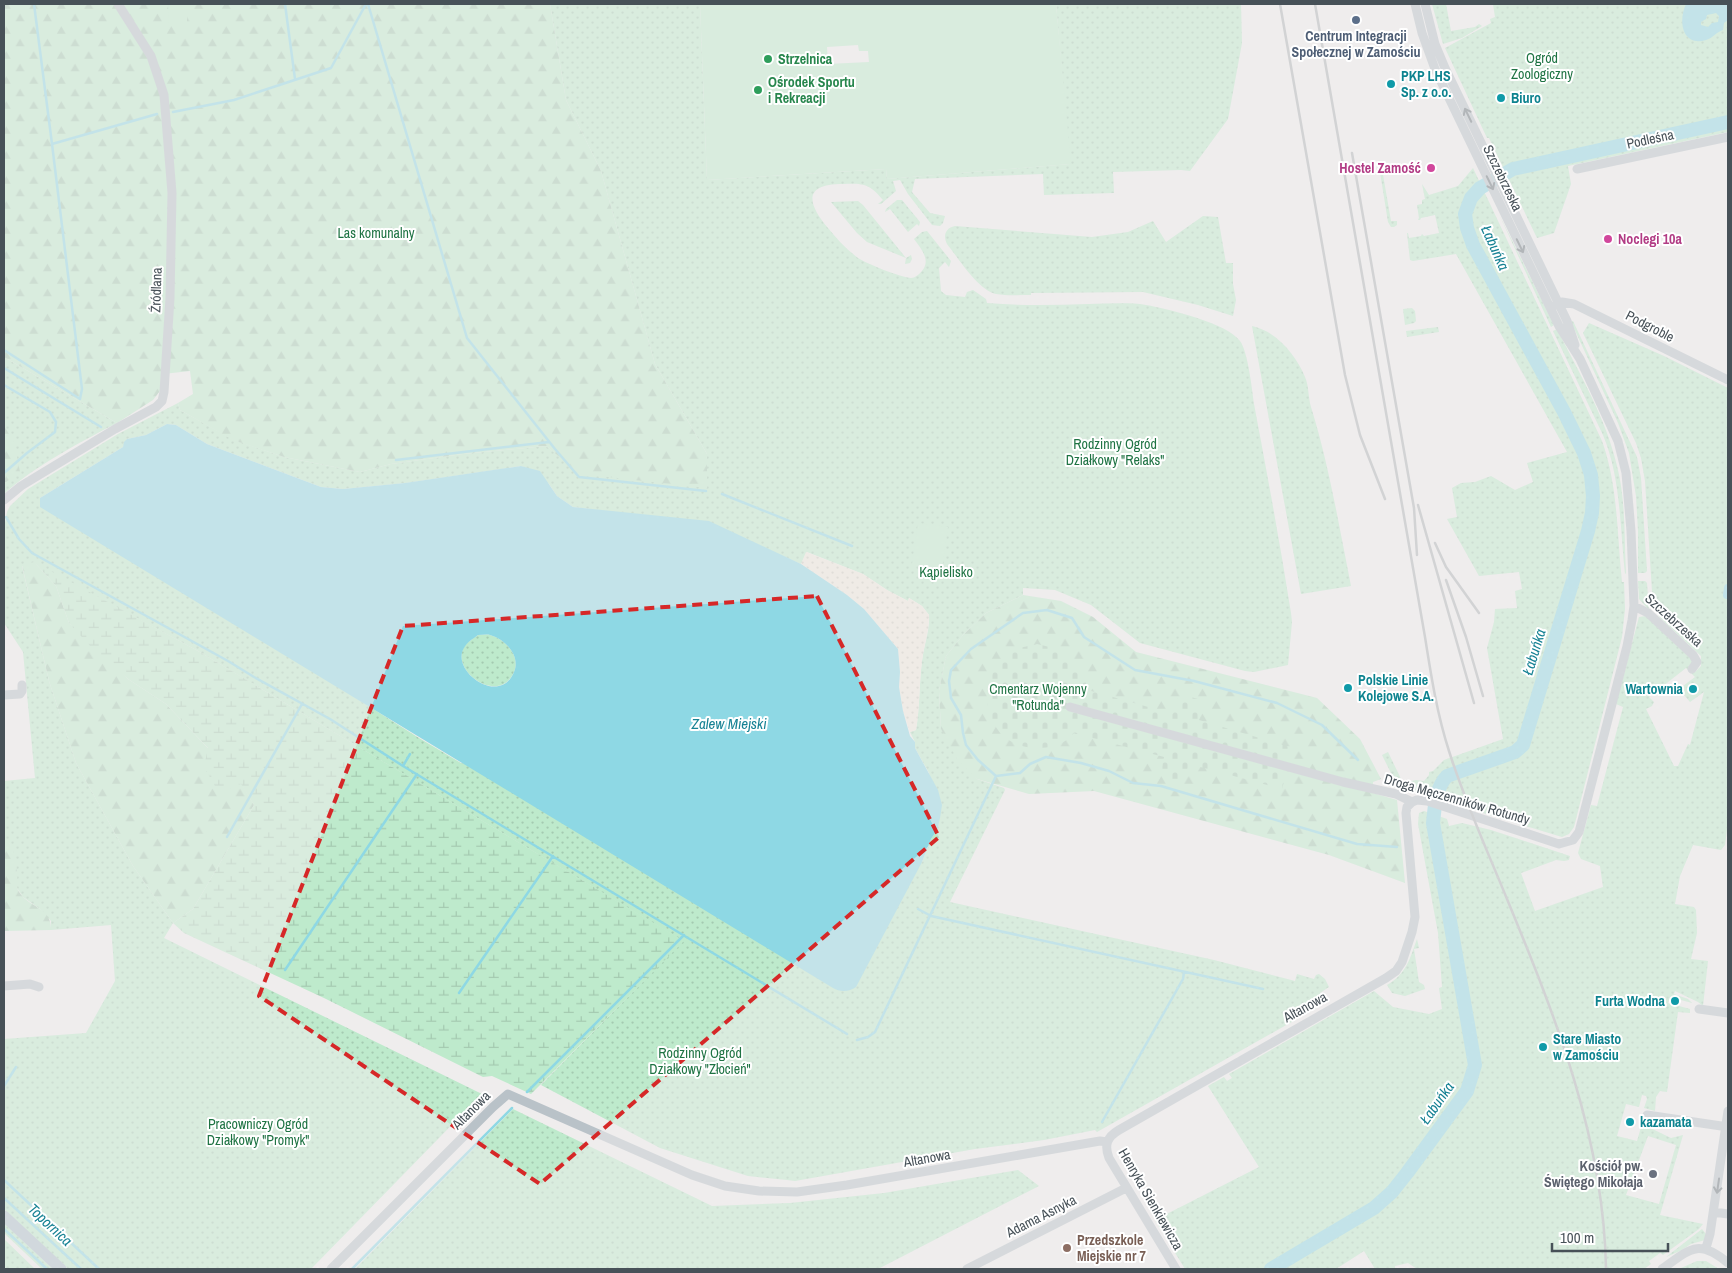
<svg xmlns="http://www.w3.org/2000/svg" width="1732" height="1273" font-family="'Archivo Narrow',sans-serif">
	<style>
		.green { fill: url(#green-dots); fill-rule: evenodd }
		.forest { fill: url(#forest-firs) }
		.wetland { fill: url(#wetland-marsh) }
		.sand { fill: url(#sand-dots) }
		.cemetery { fill: url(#cemetery-stones) }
		.pitch { fill: #beeacc; fill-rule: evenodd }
		.water { fill: #8ed8e4; fill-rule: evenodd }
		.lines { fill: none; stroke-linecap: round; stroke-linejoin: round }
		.stream { stroke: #8ed8e4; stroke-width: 2.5 }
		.canal { stroke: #8ed8e4; stroke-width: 8 }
		.river { stroke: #8ed8e4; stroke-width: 14 }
		.minor { stroke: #b9c2c8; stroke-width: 9 }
		.major { stroke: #aebeca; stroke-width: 11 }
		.rail { stroke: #afb3b7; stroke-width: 2.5 }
		.oneway { stroke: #69737a }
		.marked { fill: none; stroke: #d62828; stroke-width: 4; stroke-dasharray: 10 6; stroke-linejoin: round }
		.service-dot { fill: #5c6f8a; stroke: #fff; stroke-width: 2 }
		.leisure-dot { fill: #2e9e5b; stroke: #fff; stroke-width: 2 }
		.culture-dot { fill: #0f9aa8; stroke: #fff; stroke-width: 2 }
		.hotel-dot { fill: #d1479c; stroke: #fff; stroke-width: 2 }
		.worship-dot { fill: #6b7280; stroke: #fff; stroke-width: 2 }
		.education-dot { fill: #8d6e63; stroke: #fff; stroke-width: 2 }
		.labels { text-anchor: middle; stroke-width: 4; stroke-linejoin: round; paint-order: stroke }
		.service-label { font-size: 14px; font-weight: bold; fill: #4e5e75; stroke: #fff }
		.park-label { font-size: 14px; fill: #1e7343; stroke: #fff }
		.leisure-label { font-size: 14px; font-weight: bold; fill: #27864d; stroke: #fff; text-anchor: start }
		.culture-label { font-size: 14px; font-weight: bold; fill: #0d838f; stroke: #fff; text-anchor: start }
		.street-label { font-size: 14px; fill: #475158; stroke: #fff }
		.hotel-label { font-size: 14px; font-weight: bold; fill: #b23c85; stroke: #fff; text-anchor: end }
		.worship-label { font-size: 14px; font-weight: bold; fill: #5b616d; stroke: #fff; text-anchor: end }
		.education-label { font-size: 14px; font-weight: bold; fill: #785e54; stroke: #fff; text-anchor: start }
		.water-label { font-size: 15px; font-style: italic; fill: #178294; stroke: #fff }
	</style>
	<defs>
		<pattern id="green-dots" width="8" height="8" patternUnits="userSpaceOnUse" patternTransform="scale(1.25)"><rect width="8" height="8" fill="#beeacc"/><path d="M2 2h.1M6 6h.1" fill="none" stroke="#a5cab1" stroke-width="1.8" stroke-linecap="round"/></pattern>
		<pattern id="forest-firs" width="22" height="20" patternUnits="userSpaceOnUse" patternTransform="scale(1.25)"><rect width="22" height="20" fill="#beeacc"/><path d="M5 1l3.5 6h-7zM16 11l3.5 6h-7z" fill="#a5cab1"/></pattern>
		<pattern id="wetland-marsh" width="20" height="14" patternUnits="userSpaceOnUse" patternTransform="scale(1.25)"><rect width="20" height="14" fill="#beeacc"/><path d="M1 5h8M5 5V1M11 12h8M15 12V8" fill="none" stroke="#a5cab1"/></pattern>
		<pattern id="sand-dots" width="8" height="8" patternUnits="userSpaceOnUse" patternTransform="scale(1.25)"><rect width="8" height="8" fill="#f0e9de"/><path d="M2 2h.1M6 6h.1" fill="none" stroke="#cfcac1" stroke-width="1.8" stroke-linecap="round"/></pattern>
		<pattern id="cemetery-stones" width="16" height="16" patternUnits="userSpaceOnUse" patternTransform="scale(1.25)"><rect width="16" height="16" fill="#beeacc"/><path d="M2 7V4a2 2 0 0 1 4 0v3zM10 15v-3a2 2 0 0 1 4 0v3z" fill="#a5cab1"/></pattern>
	</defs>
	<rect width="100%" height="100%" fill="#efeded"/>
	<path class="green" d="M550,4h150l7,176 179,-11 1,10 183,-15 -14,-160h185l1,39 -14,76 -38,52 -9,-1 -68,2 1,21 -70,2 -1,-21 -128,5 -3,13 18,21 15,3 -2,7 -3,3 -8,-1 -24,-31 -8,-14 -7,1 3,10 -15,13h-3l5,-4c-13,-16 -20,-17 -40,-16 -40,0 -36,19 -15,44 9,11 18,21 30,30 7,5 44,20 53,20 3,0 4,-1 7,-3 15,-12 5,-24 -4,-36l8,-7 5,-1 24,30 -2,6 -4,-5 -6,6 2,23 5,4 19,2 2,-5 6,-2 13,9 1,4c34,3 68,2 102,1 19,0 38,-2 57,1 22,4 81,18 94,36 8,11 12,48 14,63 13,69 26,139 37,209l1,9 -4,43 -34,7 -9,-1 -105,-28 -49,-38 -36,-15 -32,-2v7l-37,18 -23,22 -17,21 -7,35 2,38 36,50 27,9 1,2 -55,112 264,58 81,21 2,-7 17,5 2,-4 3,-1 6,5 4,8 -9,6v13l-223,126 -2,-2 -51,10 -69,9 -180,32 -8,-1 -39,-4 -88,-28 -119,-63 142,-144 -485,-290 -164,-88 -12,3 27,115 27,82 57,103 40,57 -9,15 318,156 -171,175h-211l-69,-64 67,64h-30l-64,-60v-170l82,-6 29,-52 -4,-56 -60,5v-9l-11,-12 -17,-12 -6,-9v-14l-7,-30 -6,-4v-59l31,-3 -12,-126 -19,-29v-95l3,-16 3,-6 18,-17 90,-55 60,-31 2,7 54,30 50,17 76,15 31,-8 72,-10 83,-8 16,12 145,-4 -52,-90 -54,-193 -35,-71zM167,424l9,1 31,19 114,43 22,2 63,-6 115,-17 9,3 19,15 8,12 16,11 17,2 171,38 40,17 6,-12 56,22 24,16 21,11 1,-3 13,8 7,9c1,15 -5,30 -7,46 -3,23 -2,46 -6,69l-6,2 5,10v6l14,25 8,57 -6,9 -9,23 -461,-99 -42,-25 -379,-240 83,-51 4,-8 19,-4z
		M1432,4h14l5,27 24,-4 4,-3 3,2 -20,12 -19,6z
		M1493,4h235v128l-160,34 3,18 -17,49 -17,5 -48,-100h-2l-42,-90 46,-25 -1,-4 5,-2z
		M1383,162l4,2v4l-5,1 9,52h6v4l-3,2h-3l-3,-5 -9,-56z
		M1473,168l129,273c16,44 15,94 20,141h2l1,27 -3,28 -48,190 -5,7 -7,3 -164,-50 -16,-32 6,-3 15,31 13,-3 8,1 5,-6v-3l4,-1 11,-11 59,-21 -16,-91 7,-26 1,-13 22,-1 -2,-17 7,-2 -3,-17 -40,4 -32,-57 10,-2 -5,-29 9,-5 14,-1 16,-6 24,14 18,-8 -6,-19 40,-11 -111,-198 -43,7 -3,-1 -3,-27h1l1,5 12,-2 1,-2 2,2 15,-3 -4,-18 -14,3 -1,2h-2l1,-2 -2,-13 5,-1v-4l3,-1 -3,-15 7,11 29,-9z
		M897,200h5l18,22 -1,4 -2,-2 -9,8 -18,-23 -5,3 1,-3z
		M858,201l5,4 43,53 5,-3 1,4 -2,4 -5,1 1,-6 -39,-16 -10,-9 -26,-31z
		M1499,214l55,111 -3,2z
		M1203,216l15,1 8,46h7v21l3,16 -3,16 -35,-11 -55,-13 -112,1v2c-11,0 -24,1 -35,-1 -18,-4 -37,-35 -49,-50 -4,-8 -2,-16 8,-18l137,11 36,-5 25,-11 13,21z
		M1412,308l3,3 1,10 -2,2 -9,2 -2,-16z
		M1573,321l64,136 4,21 6,93 -2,2h-7v-42l-2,-35 -7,-43 -11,-30 -47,-101z
		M1589,323l75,33 64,32v434l-3,23 -4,5 -28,-5 -13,31 -5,28 19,3 2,3 1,23 -6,26 17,2 -5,45 -5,-4 -23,-11 -1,3 14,5 4,4 -22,-6 -2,6 22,6v4l-12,-1 -11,80 -7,-1 -4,6 -1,14 -11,-3 3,-9 -1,-3 -4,-1 -3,12 -13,-3 -9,32 20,5 5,-17 29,14 12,-3 -23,80 43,9 -4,5 -36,26 -3,-2 -11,8 2,3 -7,5h-227l-9,-6 -13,3v3h-20l-11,-18 -28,18h-151l-30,-49 104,-53 -51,-81 16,-9 3,4 5,-3 -3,-4 145,-83 19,16 36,7 13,-5 -3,-21 3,-1 -4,-54 -20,-109 1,-11 5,-2 23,8 2,7 13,-3 29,7 79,26 -1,4 -5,1 -8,-1 -35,13 14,38 68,-24 -3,-21 -19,-7 -3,-6 13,-48 6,1 26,-99 -7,-3 23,-87 7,-1 46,42 3,14 6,-6v-10l-41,-38 -7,-11 -8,-126 -4,-23 -5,-15 -53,-110zM1686,668l9,9 -16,12 11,13 14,-10 -14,53 -2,-1 -10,22h-4l-28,-57 6,-3 2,-4 -5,-5zM1648,1136l28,9 -17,59 -33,-9z
		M1252,326c24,5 44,29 53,51 4,9 3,20 6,30 18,58 28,119 40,179l-50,8z
		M1438,327l1,5 -32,5 -1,-6z
		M1557,329c22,44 49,89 60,137 9,35 7,72 9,107l-1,1c-5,-46 -4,-96 -22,-139l-50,-104z
		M4,357l113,66c-35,18 -84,44 -113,71z
		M1638,581h7l2,2 2,27 -10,-11z
		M478,635c4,0 9,-1 12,0 15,4 31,21 24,37 -15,34 -64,-1 -50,-25 3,-5 9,-8 14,-12z
		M1417,939l2,9 -5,1 5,33 5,3 1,4 -20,7 -13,-3 -5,-8c19,-11 23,-26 30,-46z
		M513,1109l199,97 78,-3 94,-10 134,-23 21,16 -161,83h-523z
		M4,1223l49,46h-11l-38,-36z
		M1702,1229l4,5 -1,6 -14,4 -11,7 -14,6z
		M4,1239l31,30h-31z
		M1697,1261h9l13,8 -38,-1z"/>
	<path class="forest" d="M4,4h546l16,96 35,71 54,193 52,90v34l-126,-14 -35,-28 -83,8 -72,10 -31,8 -76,-15 -51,-17 -53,-30 -2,-7 15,-9 -3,-23 -27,3 -3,17 -7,9 -36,23 -113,-66z
		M4,426l10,16 6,30 -14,10h-2z
		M34,562l22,24 13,37 59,56 38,25 75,79 13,22 -61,104 -20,14 -40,-57 -57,-103 -27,-82 -27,-116z
		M1023,595l38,6 32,16 43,35 181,46 43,41 21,40 -8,3v11l24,7 8,83 -76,-28 -235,-64 -65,3 -52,-15 -20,-20 -16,-30 -2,-38 7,-35 17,-21 23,-22z
		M4,840c2,1 5,2 6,4 5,7 7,22 7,30 1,5 -1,11 1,16 9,18 34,16 33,40l-47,1z"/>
	<path class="wetland" d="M34,562l164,89 486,290 -153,153 -39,-18 -9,1 -159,-79 -140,-65 -11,-10 20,-14 61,-104 -13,-21 -22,9 -15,-26 4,-19 -42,-44 -38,-25 -37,-32 -22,-24 -13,-37z"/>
	<path class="sand" d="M806,552l57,22 24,16 21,11 1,-3 13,8 7,9c0,15 -5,30 -7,46 -3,23 -2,46 -6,69l-6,2 -7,-21 -4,-24 1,-15 -2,-23 -34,-40 -17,-14 -46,-31z"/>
	<path class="cemetery" d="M1037,644c29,6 44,16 51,46l85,24 4,-15 10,-3 11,3 4,8 -3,13 94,28 -11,41 -93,-25 -4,13 -8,5 -11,-2 -5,-8 3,-15 -90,-24c-3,3 -8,8 -12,10 -8,4 -18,5 -26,5 -56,-1 -66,-77 -18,-99 6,-3 13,-3 19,-5z"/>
	<path class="pitch" d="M168,4h19v20h-18z
		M700,4h356l15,160 -184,15 -1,-10 -179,11zM858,45l1,6h9l1,11 -41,2 -1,-17z
		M918,523l30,4 -6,42 -30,-5z"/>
	<path class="water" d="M1686,4h42v16l-4,3 -1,7c-7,2 -10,8 -17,10 -24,7 -28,-19 -20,-36zM1716,13l3,3 -1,6 -6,1 -4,4 -7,-2v-3l5,-3 1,-4z
		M167,424l9,1 31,19 114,43 22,2 62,-6 116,-17 19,5 17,25 16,11 136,14 92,43 46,31 17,14 34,40 2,23 -1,15 4,24 7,25 5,6v6l23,42 4,15 -2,13 -3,12 -6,9 -9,23 -66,125c-7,5 -16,5 -23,1l-793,-481v-9l83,-51 1,-5 3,-3 19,-4zM478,635c4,0 9,-1 12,0 15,4 31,21 24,37 -14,35 -64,-1 -50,-24 3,-6 9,-9 14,-13z"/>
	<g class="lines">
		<path class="stream" d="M34,4l18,140
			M285,4l10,75
			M368,4l99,334 88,111 24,28 127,14
			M173,112l61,-12 97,-32 35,-64
			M4,350l76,49 2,-10 -30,-245 105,-30
			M4,368l97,59
			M4,385l46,27 6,10 -1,10 -28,21 -23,20
			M396,460l153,-18
			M722,494l130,52
			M6,517l13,22 13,14 196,108 26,16 76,42 73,47 444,268
			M1358,760l-36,-35 -45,-22 -83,-22 -59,-11 -51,-33 -12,-19 -25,-8 -24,3 -52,36 -20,21 -2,11 2,17 10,17 2,18 3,12 12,15 18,16 24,-3 10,-9 16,-7 35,6 28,8 24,12 28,3 196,58 40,3
			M403,766l7,-12
			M227,837l75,-133
			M918,909l13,7 332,73
			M285,970l132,-196
			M459,993l94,-137
			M857,1040l11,-3 7,-5 121,-256
			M4,1086l12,-19
			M527,1092l157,-157
			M1102,1122l81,-143 1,-7
			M4,1180l95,89
			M4,1198l77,71
			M4,1229l43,40
			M352,1269l160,-161"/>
		<path class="canal" d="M1727,595l1,-7"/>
		<path class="river" d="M1271,1269l103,-61 18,-16 15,-19 60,-82 8,-26 -42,-242c2,-17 2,-34 14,-47l68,-24 8,-7 65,-214 4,-18 1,-17 -2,-21 -7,-22 -20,-41 -91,-167 -6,-17 -2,-14 6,-16 9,-10 33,-19 215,-47"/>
		<path class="minor" d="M1425,4l10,40 10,24 122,253 8,24
			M1577,169l151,-32
			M1555,305l7,-3 12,2 154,76
			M4,500l17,-14 94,-57 41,-22 6,-6 2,-9 6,-94 2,-105 -8,-98 -13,-39 -33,-52
			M1634,606l14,7 45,42 4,7 -5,7
			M4,695l16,-1 2,-3v-6
			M1070,707l273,75 53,12 16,8 5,-2 10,1 132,43 14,-4 6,-8 48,-186 5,-26 2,-14 -3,-75 -5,-58 -8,-32 -38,-82 -21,-33 -124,-257 -13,-36 -7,-29
			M4,986l26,-2 9,3
			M1699,1009l29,4
			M1647,1115l81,12
			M1714,1212l14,2
			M1706,1248l4,-14 18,-123
			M331,1269l162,-162 15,-13 184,81 33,11 34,5 38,1 50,-7 253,-44 7,1
			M967,1269l159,-81
			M1176,1269l-67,-111c-5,-13 -2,-21 10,-28l267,-152 10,-7 6,-9 10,-30 3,-15 -9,-104 1,-6 5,-5
			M1662,1269c28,-20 36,-31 66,-6"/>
		<path class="major" d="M4,1216l57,53"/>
		<path class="rail" d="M1280,4l65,371 15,60 25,64
			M1315,4l110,633c6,38 12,77 24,114 16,51 38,99 58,148 49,119 97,240 99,370
			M1352,153l62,355 3,47
			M1418,505l56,198
			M1435,543l11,24 33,46
			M1446,580l20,57 17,59"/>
	</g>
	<defs><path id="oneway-shaft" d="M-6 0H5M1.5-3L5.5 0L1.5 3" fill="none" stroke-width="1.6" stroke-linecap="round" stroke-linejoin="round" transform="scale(1.25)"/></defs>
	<g class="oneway">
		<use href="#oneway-shaft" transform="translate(1468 115) rotate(-116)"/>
		<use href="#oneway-shaft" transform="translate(1490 183) rotate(64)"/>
		<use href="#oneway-shaft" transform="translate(1520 246) rotate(64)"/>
		<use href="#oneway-shaft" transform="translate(1718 1186) rotate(98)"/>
	</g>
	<path d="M0 0H1732V1273H0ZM817,596l122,241 -399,347 -281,-188 144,-370z" fill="#efeded" fill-opacity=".55" fill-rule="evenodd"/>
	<path class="marked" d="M817,596l122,241 -399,347 -281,-188 144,-370z"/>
	<circle class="service-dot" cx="1356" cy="20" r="5"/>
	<g class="leisure-dot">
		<circle cx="768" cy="59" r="5"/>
		<circle cx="758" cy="90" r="5"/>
	</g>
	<g class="culture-dot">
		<circle cx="1391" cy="84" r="5"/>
		<circle cx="1501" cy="98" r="5"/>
		<circle cx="1348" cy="688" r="5"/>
		<circle cx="1693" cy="689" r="5"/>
		<circle cx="1675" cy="1001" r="5"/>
		<circle cx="1543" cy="1047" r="5"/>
		<circle cx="1630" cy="1122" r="5"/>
	</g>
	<g class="hotel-dot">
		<circle cx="1431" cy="168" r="5"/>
		<circle cx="1608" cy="239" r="5"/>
	</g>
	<circle class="worship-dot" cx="1653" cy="1174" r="5"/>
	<circle class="education-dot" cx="1067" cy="1248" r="5"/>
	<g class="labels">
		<g class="service-label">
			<text x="1356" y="41">Centrum Integracji<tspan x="1356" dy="16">Społecznej w Zamościu</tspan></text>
		</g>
		<g class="park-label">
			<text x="1542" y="63">Ogród<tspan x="1542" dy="16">Zoologiczny</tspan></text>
			<text x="376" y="238">Las komunalny</text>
			<text x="1115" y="449">Rodzinny Ogród<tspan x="1115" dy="16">Działkowy "Relaks"</tspan></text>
			<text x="946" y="577">Kąpielisko</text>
			<text x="1038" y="694">Cmentarz Wojenny<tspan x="1038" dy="16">"Rotunda"</tspan></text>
			<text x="700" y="1058">Rodzinny Ogród<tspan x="700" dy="16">Działkowy "Złocień"</tspan></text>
			<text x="258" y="1129">Pracowniczy Ogród<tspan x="258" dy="16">Działkowy "Promyk"</tspan></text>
		</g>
		<g class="leisure-label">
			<text x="778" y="64">Strzelnica</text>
			<text x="768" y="87">Ośrodek Sportu<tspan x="768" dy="16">i Rekreacji</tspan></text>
		</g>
		<g class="culture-label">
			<text x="1401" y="81">PKP LHS<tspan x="1401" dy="16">Sp. z o.o.</tspan></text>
			<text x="1511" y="103">Biuro</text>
			<text x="1358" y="685">Polskie Linie<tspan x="1358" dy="16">Kolejowe S.A.</tspan></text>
			<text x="1683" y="694" text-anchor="end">Wartownia</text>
			<text x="1665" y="1006" text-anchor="end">Furta Wodna</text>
			<text x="1553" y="1044">Stare Miasto<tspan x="1553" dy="16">w Zamościu</tspan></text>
			<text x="1640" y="1127">kazamata</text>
		</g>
		<g class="street-label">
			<text transform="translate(1650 139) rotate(-12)" y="5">Podleśna</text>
			<text transform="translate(1503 178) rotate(64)" y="5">Szczebrzeska</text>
			<text transform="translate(156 290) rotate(-88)" y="5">Źródlana</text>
			<text transform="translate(1650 326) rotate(27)" y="5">Podgroble</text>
			<text transform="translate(1674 620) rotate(42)" y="5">Szczebrzeska</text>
			<text transform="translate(1457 799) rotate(16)" y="5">Droga Męczenników Rotundy</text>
			<text transform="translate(1305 1007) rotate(-29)" y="5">Altanowa</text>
			<text transform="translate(471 1110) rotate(-45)" y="5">Altanowa</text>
			<text transform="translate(927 1158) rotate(-10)" y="5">Altanowa</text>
			<text transform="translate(1151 1199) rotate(60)" y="5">Henryka Sienkiewicza</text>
			<text transform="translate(1041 1216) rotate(-27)" y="5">Adama Asnyka</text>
		</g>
		<g class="hotel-label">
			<text x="1421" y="173">Hostel Zamość</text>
			<text x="1618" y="244" text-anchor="start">Noclegi 10a</text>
		</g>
		<g class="worship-label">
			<text x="1643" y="1171">Kościół pw.<tspan x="1643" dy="16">Świętego Mikołaja</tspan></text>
		</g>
		<g class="education-label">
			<text x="1077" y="1245">Przedszkole<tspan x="1077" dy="16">Miejskie nr 7</tspan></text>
		</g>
		<g class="water-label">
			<text transform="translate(1495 248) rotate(66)" y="5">Łabuńka</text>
			<text transform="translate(1534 652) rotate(-73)" y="5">Łabuńka</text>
			<text x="729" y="729">Zalew Miejski</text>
			<text transform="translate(1437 1103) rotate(-55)" y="5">Łabuńka</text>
			<text transform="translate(50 1225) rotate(43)" y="5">Topornica</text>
		</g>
	</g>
	<rect width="1732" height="1273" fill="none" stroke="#475158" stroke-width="10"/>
	<path d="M1552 1243v8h116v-8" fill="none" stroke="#475158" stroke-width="2.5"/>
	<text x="1560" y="1243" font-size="15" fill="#475158" stroke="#ffffff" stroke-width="4" paint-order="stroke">100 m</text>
</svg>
